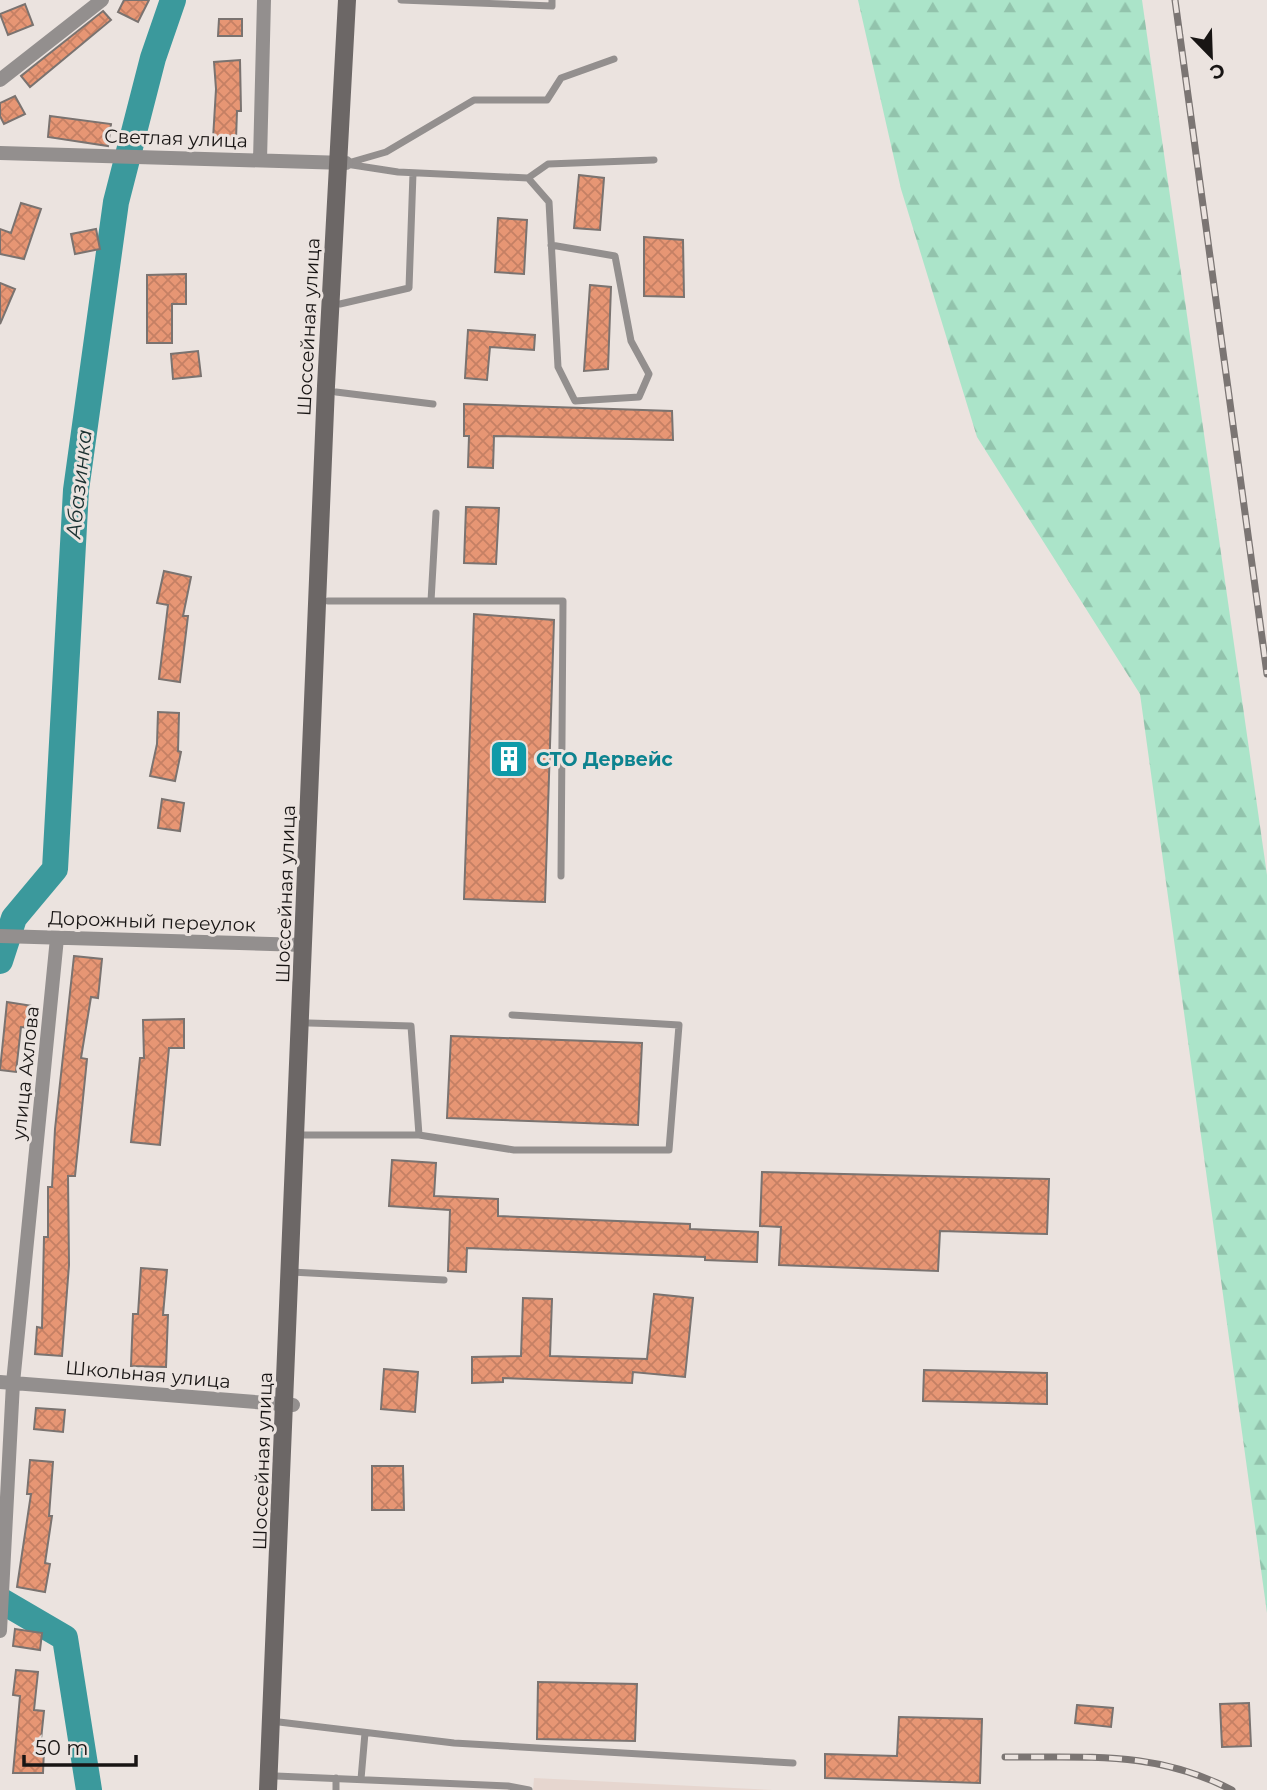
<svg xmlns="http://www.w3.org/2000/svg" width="1267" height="1790" font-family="Montserrat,sans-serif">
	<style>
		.built { fill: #e6d6cf }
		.forest { fill: url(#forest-firs) }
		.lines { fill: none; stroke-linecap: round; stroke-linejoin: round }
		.river { stroke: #3b999c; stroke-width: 26 }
		.building { fill: url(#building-cross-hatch); stroke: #7a7370; stroke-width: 2 }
		.lane { stroke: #938f8e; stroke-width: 7 }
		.street { stroke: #938f8e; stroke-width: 14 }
		.secondary { stroke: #6c6766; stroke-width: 18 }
		.rail-casing { stroke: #7b7573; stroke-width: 7 }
		.rail { stroke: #ebe3df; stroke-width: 4.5; stroke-dasharray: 13; stroke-linecap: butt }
		.labels { text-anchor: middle; stroke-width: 6; stroke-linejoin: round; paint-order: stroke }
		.street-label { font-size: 19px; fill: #181514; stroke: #ebe3df }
		.culture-label { font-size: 19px; font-weight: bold; fill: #0d838f; stroke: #ebe3df; text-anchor: start }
		.water-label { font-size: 21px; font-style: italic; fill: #1a3030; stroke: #ebe3df }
	</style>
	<defs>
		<pattern id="forest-firs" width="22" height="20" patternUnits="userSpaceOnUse" patternTransform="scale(1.75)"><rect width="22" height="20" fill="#abe4c9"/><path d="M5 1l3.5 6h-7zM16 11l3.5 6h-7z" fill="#92c3ac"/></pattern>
		<pattern id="building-cross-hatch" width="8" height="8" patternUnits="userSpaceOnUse" patternTransform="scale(1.75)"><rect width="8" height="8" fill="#e79674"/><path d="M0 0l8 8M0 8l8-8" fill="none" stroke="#c58064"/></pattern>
	</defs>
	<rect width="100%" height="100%" fill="#ebe3df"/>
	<path class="built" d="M534,1778l239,12h-240z"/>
	<path class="forest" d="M858,0h284l125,875v738l-127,-919 -163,-257 -76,-248z"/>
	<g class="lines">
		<path class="river" d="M0,961l14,-43 41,-49 21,-379 40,-288 37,-144 20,-58
			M0,1600l65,38 24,152"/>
	</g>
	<path class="building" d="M124,0h25l-11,22 -20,-10z
		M25,4l8,21 -25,10 -8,-21z
		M103,11l8,9 -81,67 -9,-11z
		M219,19h23v17h-24z
		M240,60l1,51h-4l-1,29 -23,-1 3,-50 -2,-27z
		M15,96l10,18 -21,10 -4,-8v-13z
		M50,116l61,8 -3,22 -60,-9z
		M579,175l25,3 -4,52 -26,-2z
		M21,203l20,6 -17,50 -24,-5v-25l11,4z
		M498,218l29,2 -3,54 -29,-2z
		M96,229l4,20 -25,5 -4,-20z
		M644,237l39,3 1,57 -40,-1z
		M186,274v30h-14v39h-25v-68z
		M0,283l15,6 -15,35z
		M590,285l21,2 -3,82 -24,2z
		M468,330l67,5 -1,15 -44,-3 -3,33 -22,-2z
		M198,351l3,25 -28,3 -2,-25z
		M464,404l208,7 1,29 -179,-4 -1,32 -25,-1 1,-31h-5z
		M466,507l33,1 -3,56 -32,-1z
		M164,571l27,6 -8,39h5l-8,66 -21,-3 9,-74 -11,-2z
		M474,614l80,6 -9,282 -81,-3z
		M158,712l21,1 -1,38 3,1 -6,29 -25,-5 7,-32z
		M162,799l22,4 -4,28 -22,-3z
		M74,956l28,3 -4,39 -7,-1 -10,61 6,1 -12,117h-7l1,89 -7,91 -27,-2 2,-27 5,1 2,-91h4v-50h4l3,-58z
		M7,1002l26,4 -3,22 -9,-1 -5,45 -16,-2z
		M184,1019v29h-15l-9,97 -29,-3 9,-84h4l-1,-38z
		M451,1036l191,7 -4,82 -191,-7z
		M392,1160l44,3 -2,33 64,3v17l192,8v5l68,3 -1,30 -52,-2v-3l-238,-9 -1,24 -18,-1 2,-61 -61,-4z
		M762,1172l287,7 -2,55 -107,-3 -2,40 -159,-6 2,-38 -21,-1z
		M141,1268l26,2 -4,45h5l-2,52 -35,-1 2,-52h5z
		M654,1294l39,4 -8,79 -52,-5 -1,11 -129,-5v4l-31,1v-26l49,-1 2,-58 29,1 -2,57 97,3z
		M384,1369l34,3 -3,40 -34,-3z
		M924,1370l123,3v31l-124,-3z
		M36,1408l29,2 -2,22 -29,-3z
		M30,1460l23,2 -4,54h3l-7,47 5,1 -5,28 -28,-5 14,-93h-4z
		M372,1466h31l1,44h-32z
		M15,1629l27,4 -2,17 -27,-4z
		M16,1670l22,2 -4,38 10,1 -4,38h4l-1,24h-30l7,-77 -7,-1z
		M538,1682l99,2 -2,57 -98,-2z
		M1249,1703l2,43 -29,1 -2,-43z
		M1077,1705l36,3 -2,19 -36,-4z
		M899,1717l83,2 -2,64 -155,-5v-24l72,2z"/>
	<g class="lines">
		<path class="lane" d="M401,0l151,6v-6
			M348,163l38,-11 88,-52h73l14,-22 53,-19
			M346,164l52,8 130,6 20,-14 106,-4
			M528,178l21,24 9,165 17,34 64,-4 10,-23 -18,-33 -16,-85 -64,-11
			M340,304l69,-16 4,-115
			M336,392l97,12
			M328,601h235l-2,275
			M431,601l5,-88
			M309,1023l102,3 8,109 95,15h155l10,-125 -167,-10
			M304,1135h115
			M291,1272l153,8
			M279,1722l175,21 339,20
			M276,1776l232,10 21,4
			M361,1779l4,-46
			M336,1790v-12"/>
		<path class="street" d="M0,80l102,-80
			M0,153l346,10
			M260,160l4,-160
			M0,936l304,9
			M0,1382l293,23
			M0,1631l13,-248 44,-445"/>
		<path class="secondary" d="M268,1790l58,-1404 21,-386"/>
		<g class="rail-casing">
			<path id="rail" d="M1175,0l92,674
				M1005,1757c84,1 149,-7 227,33"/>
		</g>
		<use href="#rail" class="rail"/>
	</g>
	<defs>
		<g id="building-square" transform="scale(2.0125)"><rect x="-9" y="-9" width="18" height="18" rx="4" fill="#0f9aa8" stroke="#ebe3df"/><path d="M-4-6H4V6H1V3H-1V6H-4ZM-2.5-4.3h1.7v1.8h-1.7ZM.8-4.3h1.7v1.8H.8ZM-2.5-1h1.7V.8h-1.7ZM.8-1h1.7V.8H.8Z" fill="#fff"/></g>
	</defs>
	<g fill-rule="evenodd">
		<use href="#building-square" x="509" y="759"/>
	</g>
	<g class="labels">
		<g class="street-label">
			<text transform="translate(176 138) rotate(2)" y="7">Светлая улица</text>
			<text transform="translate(308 327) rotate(-87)" y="7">Шоссейная улица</text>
			<text transform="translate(285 894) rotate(-88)" y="7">Шоссейная улица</text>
			<text transform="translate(152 921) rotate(2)" y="7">Дорожный переулок</text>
			<text transform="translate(25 1073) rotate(-84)" y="7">улица Ахлова</text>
			<text transform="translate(148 1374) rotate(5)" y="7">Школьная улица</text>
			<text transform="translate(262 1461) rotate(-88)" y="7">Шоссейная улица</text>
		</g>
		<g class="culture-label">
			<text x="536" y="766">СТО Дервейс</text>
		</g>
		<g class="water-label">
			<text transform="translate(79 484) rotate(-84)" y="7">Абазинка</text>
		</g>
	</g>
	<g transform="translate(1211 56) rotate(157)" stroke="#ebe3df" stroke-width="5" paint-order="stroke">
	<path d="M0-5L12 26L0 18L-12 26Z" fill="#181514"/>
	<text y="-10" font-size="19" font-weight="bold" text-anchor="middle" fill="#181514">С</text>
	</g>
	<path d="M24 1755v10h112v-10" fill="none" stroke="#181514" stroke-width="3.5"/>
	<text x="35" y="1755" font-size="21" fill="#181514" stroke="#ebe3df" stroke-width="5" paint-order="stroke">50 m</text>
</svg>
